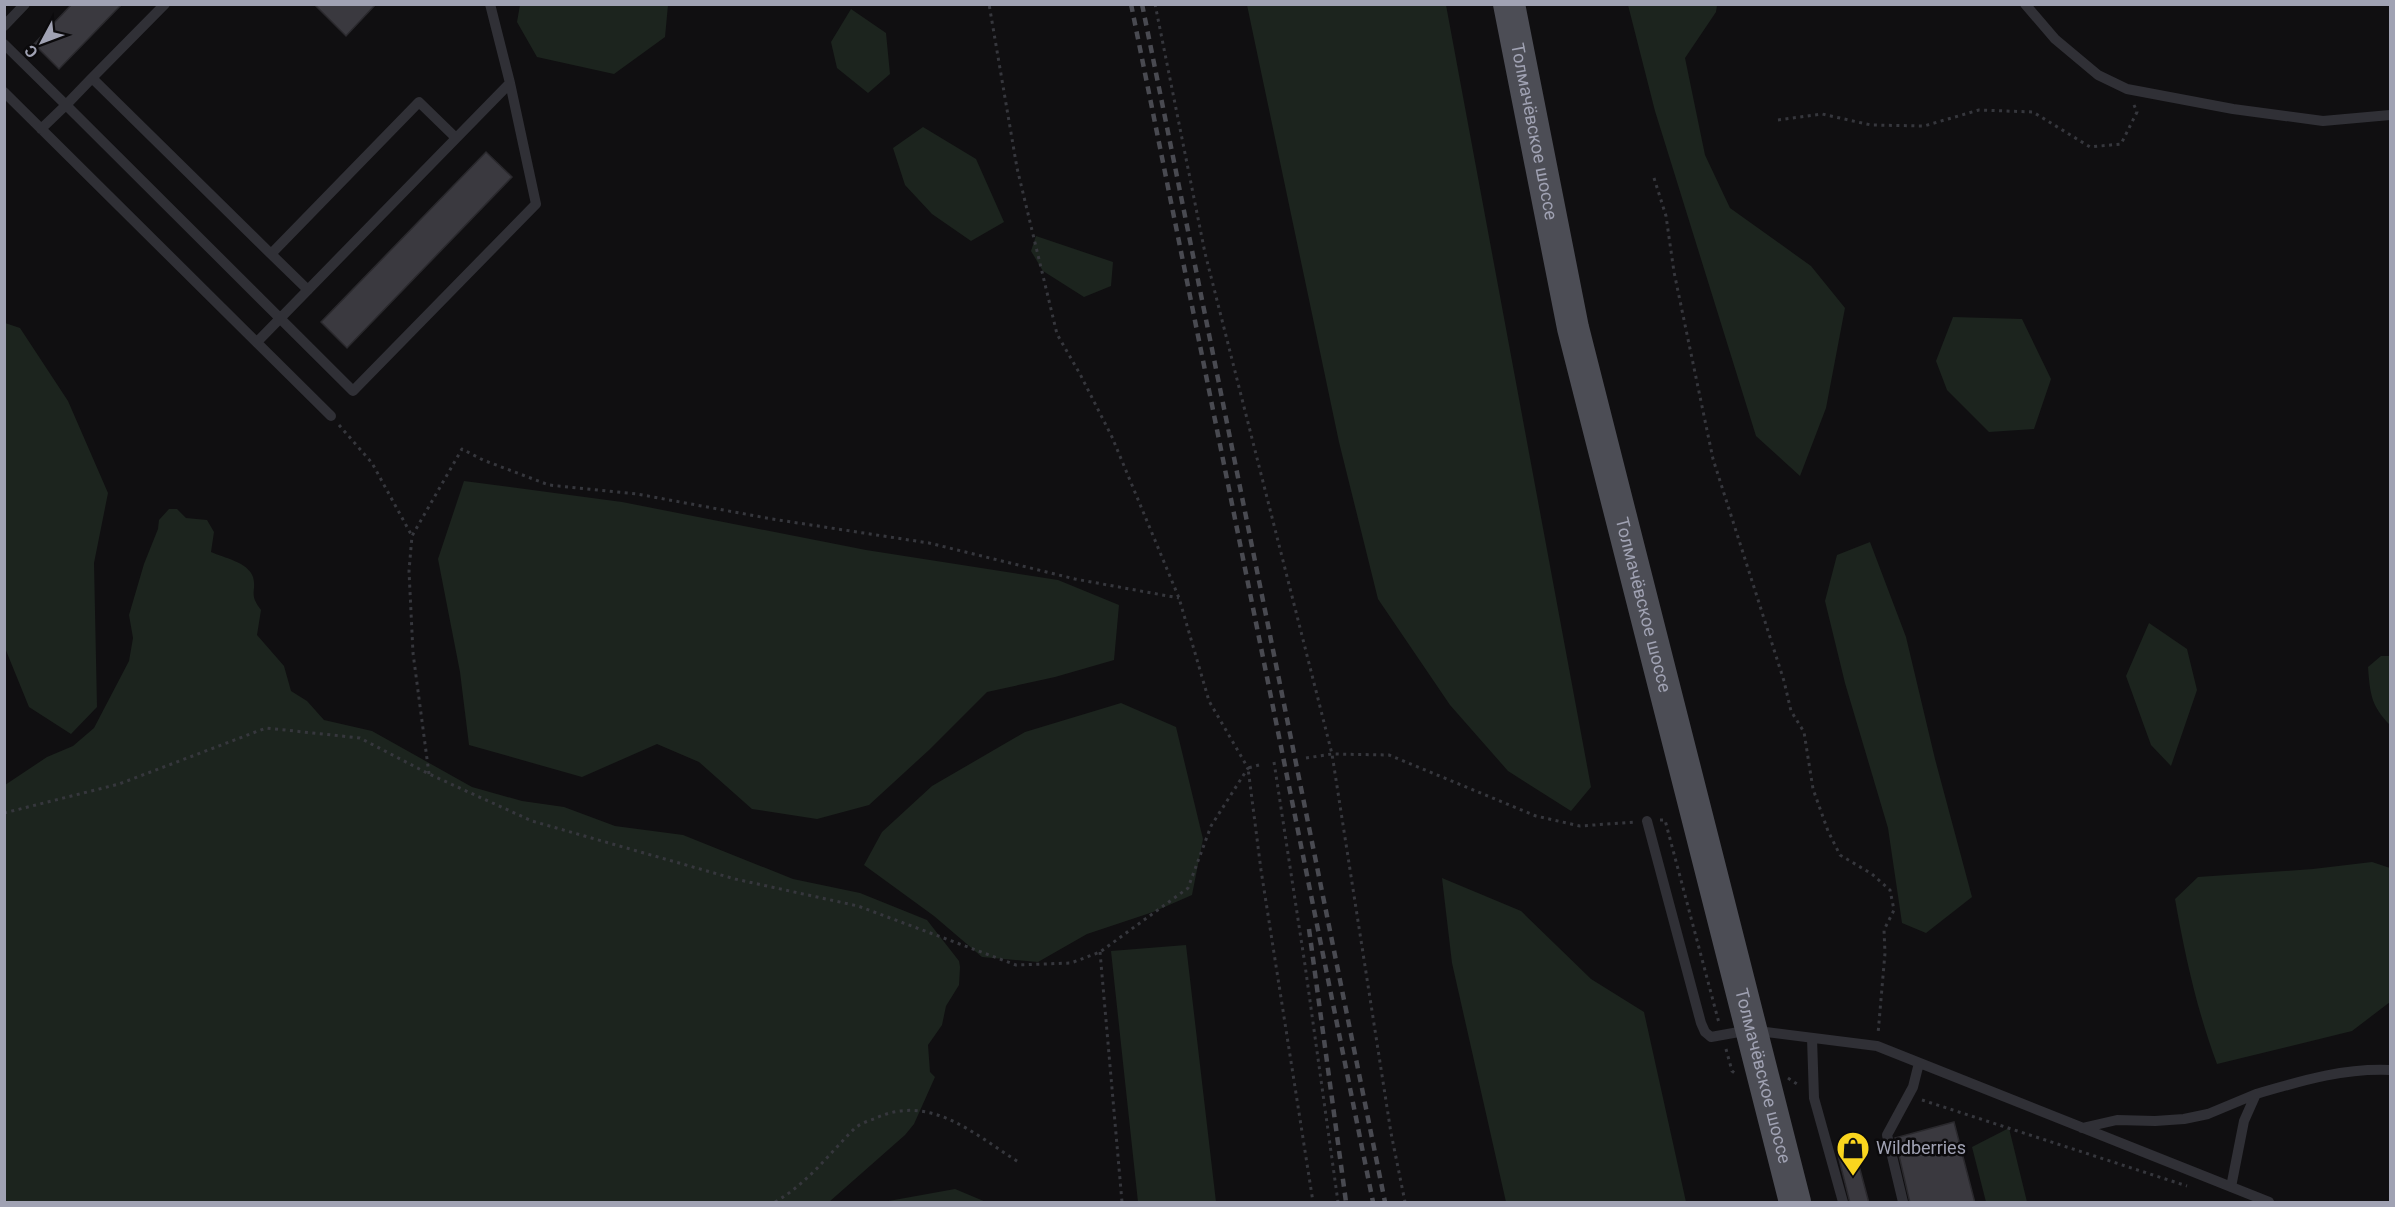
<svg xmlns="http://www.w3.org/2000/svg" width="2395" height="1207" font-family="Roboto,sans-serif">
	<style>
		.green { fill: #1c241e }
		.building { fill: #3a393f; stroke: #2a292d; stroke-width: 1.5 }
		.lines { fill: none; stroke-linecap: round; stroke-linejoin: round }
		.path { stroke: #36373d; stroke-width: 3; stroke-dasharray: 3 4.5; stroke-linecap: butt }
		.lane { stroke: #303036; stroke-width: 10 }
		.primary { stroke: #4c4d55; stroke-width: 32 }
		.rail { stroke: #494a51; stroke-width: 4.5; stroke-dasharray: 8 6; stroke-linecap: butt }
		.labels { text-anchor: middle; stroke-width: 5; stroke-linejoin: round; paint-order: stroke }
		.street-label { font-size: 18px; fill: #a0a2b3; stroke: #0b0a0c }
		.poi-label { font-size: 18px; fill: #a0a2b3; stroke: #0b0a0c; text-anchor: start }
	</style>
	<rect width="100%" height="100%" fill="#100f11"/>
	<path class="green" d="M520,5h148l-3,32 -51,37 -77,-17 -20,-35z
		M1247,5h199l145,782 -20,24 -63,-40 -58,-66 -72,-106 -39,-157z
		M1628,5h89l-1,7 -31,46 20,97 25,53 81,58 34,42 -19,100 -26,68 -44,-40 -101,-325z
		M851,9l35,24 4,41 -22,19 -31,-25 -6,-26z
		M923,127l53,32 28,63 -33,19 -39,-27 -27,-29 -12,-37z
		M1036,236l77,26 -2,24 -27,11 -41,-26 -12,-20z
		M1953,317l69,2 29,60 -17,50 -45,3 -42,-42 -11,-29z
		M5,323l15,5 48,73 40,92 -14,70 3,144 -26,27 -42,-27 -24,-59z
		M464,481l158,21 244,48 192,30 61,25 -5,55 -59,17 -68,15 -58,58 -60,55 -52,14 -65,-10 -53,-47 -42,-18 -75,33 -113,-32 -9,-73 -22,-113z
		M169,509h8l9,9 21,2 7,12 -3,20c13,6 37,10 42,25 4,15 -5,16 8,33l-4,25 27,31 7,25 16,10 17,19 48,11 100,56 50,14 42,6 51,19 68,9 110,44 67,14 67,27 32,41 1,6 -1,18 -13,21 -4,19 -14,20 2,27 5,5 -21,47 -9,11 -76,67h-824v-417l42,-28 26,-11 21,-18 35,-67 4,-23 -4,-23 15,-51 14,-35 1,-9z
		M1870,542l36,95 29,122 37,138 -46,36 -24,-10 -14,-95 -43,-145 -20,-82 12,-46z
		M2149,623l38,26 10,41 -26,76 -20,-21 -25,-69z
		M2381,656h9v69c-19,-19 -20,-32 -22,-58z
		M1121,703l55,24 27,112 -11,56 -39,17 -66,22 -49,28 -56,-5 -48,-41 -70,-51 18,-33 50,-46 93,-54z
		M2372,862l18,6v134l-38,29 -135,33c-20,-54 -32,-108 -42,-165l23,-22 115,-8z
		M1442,878l79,33 70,68 53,33 42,190h-180l-54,-239z
		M1186,945l30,257h-78l-27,-251z
		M2009,1128l18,74h-41l-14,-55z
		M955,1189l31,13h-103z"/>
	<path class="building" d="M72,4h50l-63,65 -25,-25z
		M314,4h62l-30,32z
		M486,152l26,25 -165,171 -26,-26z
		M1954,1122l21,81h-65l-15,-65z
		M1854,1147l15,56h-19l-13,-52z"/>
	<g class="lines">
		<path class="path" d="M1155,4l50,249 127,501 59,379 14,69
			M1778,120l44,-6 49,11 53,1 55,-16 54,2 57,35 31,-3 16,-32 -3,-7
			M1654,178l12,38 8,56 39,187 71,222 7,30 13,21 9,57 15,42 12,24 32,19 18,16 4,20 -10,20 1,23 -7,81
			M339,425l33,38 40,73
			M1306,758l26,-4 57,1 147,61 44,10 55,-4
			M1274,762l31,203 33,237
			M1259,765l-11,3 13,102 52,332
			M429,774l-16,-121 -4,-82 3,-35 50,-87 21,11 66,25 88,9 135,25 157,24 146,36 104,19
			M4,813l115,-29 147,-56 94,10 69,36 103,47 203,58 123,27 158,59 55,-2 29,-11 88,-64 23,-62 37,-58 -39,-67 -30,-103 -67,-161 -32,-63 -23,-40 -40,-166 -28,-164
			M1660,820h5l54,203
			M1100,952l22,250
			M1726,1049l6,22 5,4
			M1788,1078l12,8
			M1922,1100l265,86
			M775,1202c33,-19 54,-48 80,-74 6,-5 14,-7 21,-10 55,-25 99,17 144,45"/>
		<path class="lane" d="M165,4l-73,74 179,176
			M2025,4l30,35 43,36 29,14 106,20 90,12 67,-6
			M4,26l21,-22
			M4,44l62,61 26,-27
			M4,92l327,324
			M41,129l25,-24 287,286 183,-187 -26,-121
			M308,290l-37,-36 148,-152 37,36
			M257,342l253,-259 -20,-79
			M1647,821l54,202 4,9 6,5 39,-7 127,16 392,156
			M1812,1038l2,60 29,104
			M2082,1128l35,-8 38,1 29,-2 24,-5 48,-20
			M2231,1187l13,-66 12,-27c45,-13 87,-26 134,-24
			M1903,1202l-16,-67 26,-48 6,-24"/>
		<path class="primary" id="s1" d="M1509,4l64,324 222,874"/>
		<path class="rail" d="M1131,4l242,1198
			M1142,4l243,1198
			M1309,929l37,273"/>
	</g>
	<defs>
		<g id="shop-pin" transform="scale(1.725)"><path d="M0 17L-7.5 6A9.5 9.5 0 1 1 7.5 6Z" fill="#fad51e" stroke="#0b0a0c"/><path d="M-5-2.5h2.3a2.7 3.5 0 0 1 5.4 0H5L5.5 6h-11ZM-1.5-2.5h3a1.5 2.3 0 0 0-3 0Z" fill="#111"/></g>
	</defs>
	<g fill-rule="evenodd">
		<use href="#shop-pin" x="1853" y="1148"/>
	</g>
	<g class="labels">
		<g class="street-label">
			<text dy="6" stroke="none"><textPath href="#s1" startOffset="130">Толмачёвское шоссе</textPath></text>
			<text dy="6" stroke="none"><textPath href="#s1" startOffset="616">Толмачёвское шоссе</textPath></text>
			<text dy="6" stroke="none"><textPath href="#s1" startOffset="1102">Толмачёвское шоссе</textPath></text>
		</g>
		<g class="poi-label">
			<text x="1876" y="1154">Wildberries</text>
		</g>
	</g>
	<rect width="2395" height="1207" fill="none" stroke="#a0a2b3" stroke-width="12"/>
	<g transform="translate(42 42) rotate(229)" stroke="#0b0a0c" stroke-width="4.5" paint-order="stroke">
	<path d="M0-4.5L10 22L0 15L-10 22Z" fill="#a0a2b3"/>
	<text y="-9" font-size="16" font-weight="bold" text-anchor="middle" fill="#a0a2b3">С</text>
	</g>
</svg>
